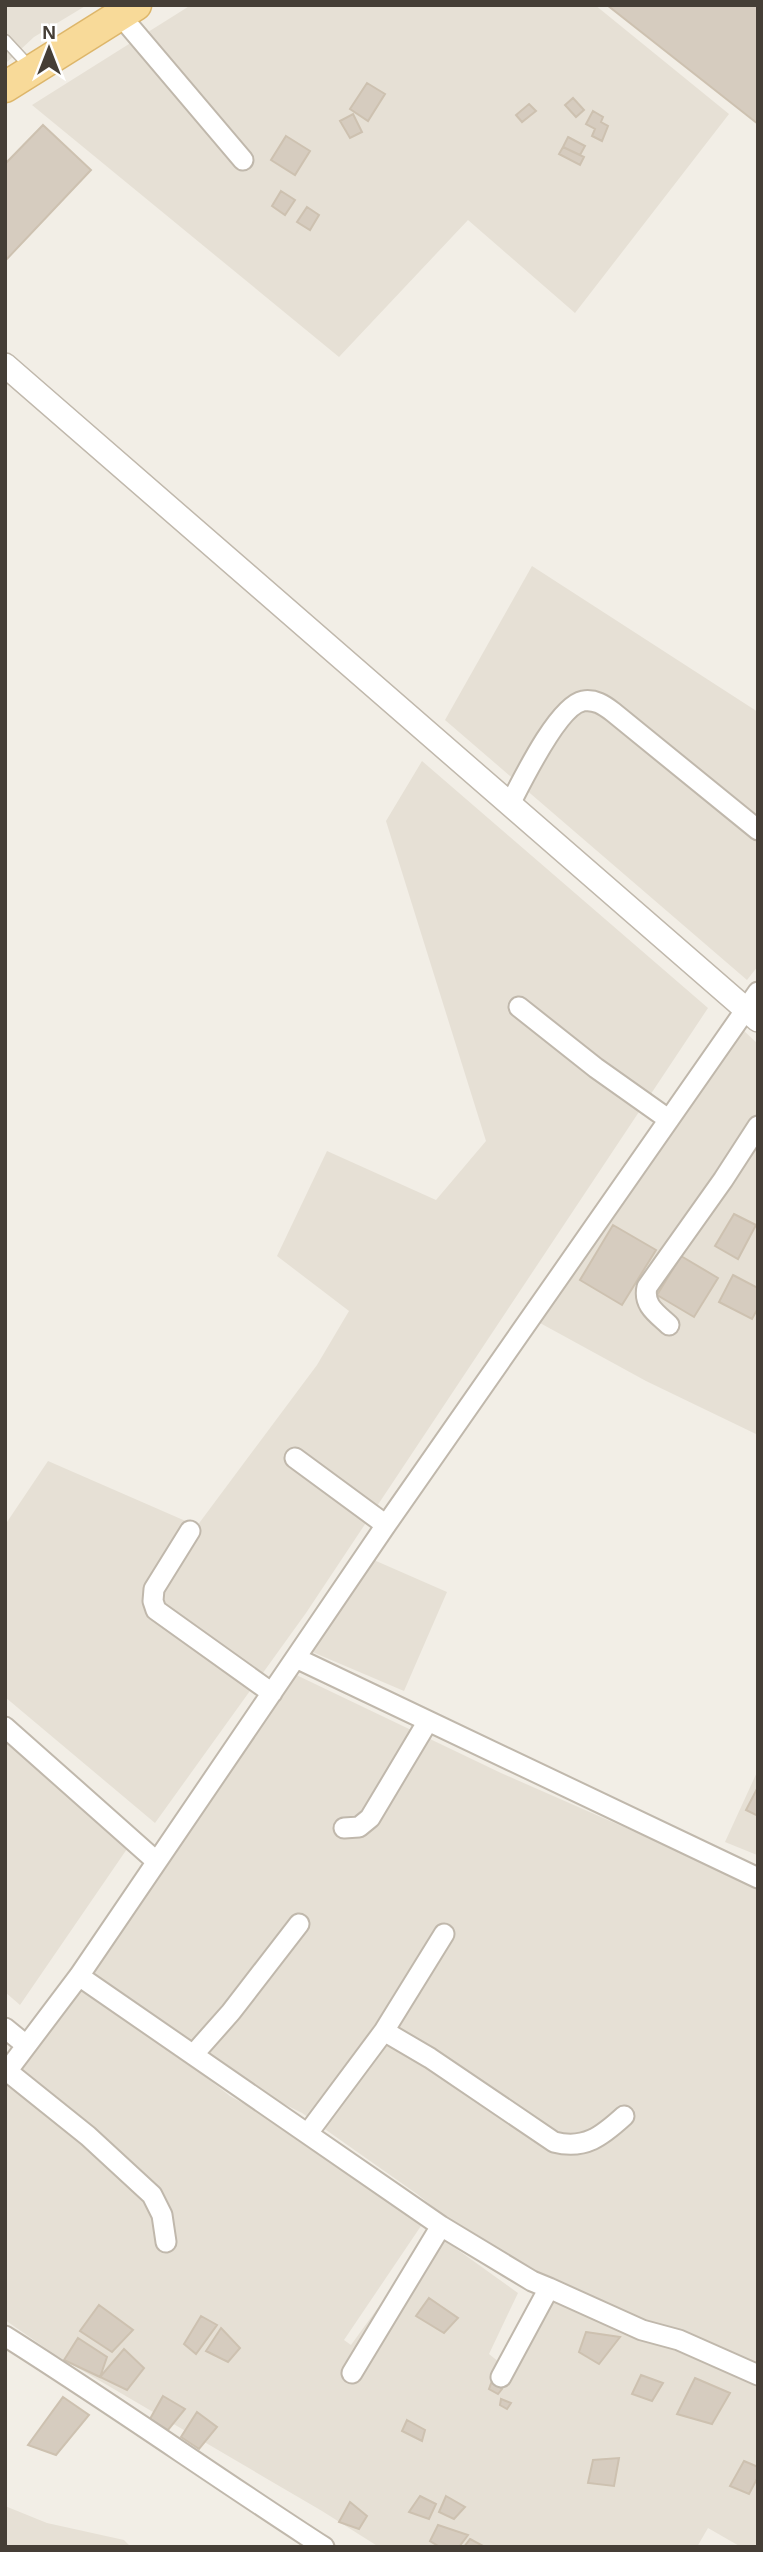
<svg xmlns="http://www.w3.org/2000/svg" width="763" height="2552" font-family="Helvetica,sans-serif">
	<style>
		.residential { fill: #e6e0d5 }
		.building { fill: #d6ccbf; stroke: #cdc1b0; stroke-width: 2 }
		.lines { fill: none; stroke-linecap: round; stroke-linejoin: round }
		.service-casing { stroke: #c0b8ac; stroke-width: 13 }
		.minor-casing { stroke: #c0b8ac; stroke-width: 23 }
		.tertiary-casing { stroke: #c0b8ac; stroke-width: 26 }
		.primary-casing { stroke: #ddb66a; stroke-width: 33 }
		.service { stroke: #fff; stroke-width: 10 }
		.minor { stroke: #fff; stroke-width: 19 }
		.tertiary { stroke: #fff; stroke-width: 23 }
		.primary { stroke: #f8da99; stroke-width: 30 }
	</style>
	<rect width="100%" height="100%" fill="#f2eee6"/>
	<path class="residential" d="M5,5h82l-53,32 -29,27z
		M191,5h404l134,109 -154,199 -107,-93 -129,137 -307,-252z
		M532,566l226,146v254l-11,14 -302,-260z
		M422,761l286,247 -402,605 -151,210 -150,-126v-172l43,-64 149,65 120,-161 32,-54 -72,-55 50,-105 109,49 50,-59 -100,-320z
		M742,1029l16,15v391l-112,-54 -106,-58z
		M367,1557l80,35 -43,99 -101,-43z
		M288,1671l213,102 257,113v489l-223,-99 -59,-34 -59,-48 -115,-81 -54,-27 -123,-84 -39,-36z
		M5,1739l124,107 -109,159 -15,-13z
		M758,1770v84l-1,1 -32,-13z
		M72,1972l158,124 104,58 91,66 -81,120 7,5 82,-113 85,61 -29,61 15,12 33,-61 32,-8 189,86v164h-17l-33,-19 -11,19h-318l-57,-36 -268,-157 -49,-34v-248z
		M5,2506l42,17 77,17 7,7h-126z"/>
	<path class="building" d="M607,5h151v119z
		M367,83l18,11 -17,27 -18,-12z
		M573,98l11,12 -8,7 -11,-12z
		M529,104l7,7 -14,11 -6,-7z
		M593,111l10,6 -2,5 7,4 -6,15 -10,-5 3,-7 -9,-5z
		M353,114l9,18 -12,6 -10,-17z
		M43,125l48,45 -86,91v-97z
		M286,136l24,15 -15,24 -24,-15z
		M568,137l17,9 -5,9 -17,-8z
		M563,147l21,10 -4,8 -21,-11z
		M281,191l14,9 -10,15 -13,-9z
		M307,207l12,8 -9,15 -13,-8z
		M734,1214l22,11 -18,34 -23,-13z
		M613,1225l43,25 -34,55 -42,-25z
		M681,1256l37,22 -24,39 -37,-22z
		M733,1275l25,13v20l-6,11 -33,-17z
		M758,1787v29l-12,-6z
		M429,2298l29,20 -14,15 -28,-17z
		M99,2305l34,25 -21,22 -32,-21z
		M201,2316l16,9 -21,29 -12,-10z
		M221,2328l19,20 -12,14 -22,-11z
		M586,2332l34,5 -21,27 -20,-12z
		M78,2338l29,19 -7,20 -36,-17z
		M124,2349l20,19 -17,22 -27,-13z
		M641,2375l22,8 -11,18 -20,-7z
		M695,2378l35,15 -18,31 -35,-10z
		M492,2381l10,8 -4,5 -9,-5z
		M163,2396l22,13 -17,21 -18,-11z
		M63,2397l26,18 -33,40 -28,-10z
		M501,2399l10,4 -4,6 -7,-4z
		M197,2412l20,15 -18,22 -18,-12z
		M407,2420l18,10 -3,11 -20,-10z
		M619,2458l-5,28 -26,-3 5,-23z
		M744,2461l14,6v10l-9,17 -19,-8z
		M420,2496l16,8 -7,15 -20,-7z
		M446,2496l19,11 -11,12 -15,-7z
		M350,2502l17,14 -8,13 -20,-7z
		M438,2525l30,10 -9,12h-19l-10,-6z
		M470,2539l15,8h-21z"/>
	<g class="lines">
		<g class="service-casing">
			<path id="service" d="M5,40l26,28"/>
		</g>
		<g class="minor-casing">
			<path id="minor" d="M120,15l123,145
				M510,804c12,-23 48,-98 73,-103 12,-2 21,4 30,11l145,118
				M519,1007l77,61 72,51
				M669,1325c-13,-12 -26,-20 -22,-38l76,-107 35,-54
				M295,1458l91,67
				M190,1531l-36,58 -1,12 3,9 116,83
				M296,1658l462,220
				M5,1727l151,134
				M344,1828l15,-1 11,-9 58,-97
				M79,1976l362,250 91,55 17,7 -48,89
				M5,2028l21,17
				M384,2031l60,-97
				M193,2055l38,-43 68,-88
				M7,2071l81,65 64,59 10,20 4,27
				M5,2074l74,-98 307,-451 372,-533
				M308,2133l76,-102 46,27 124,84c31,8 48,-6 70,-26
				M549,2288l93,42 37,10 79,35
				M5,2336c108,68 212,142 319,211
				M352,2373l89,-147"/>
		</g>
		<g class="tertiary-casing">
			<path id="tertiary" d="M5,365l753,655"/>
		</g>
		<g class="primary-casing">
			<path id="primary" d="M5,87l131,-82"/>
		</g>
		<use href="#service" class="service"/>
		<use href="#minor" class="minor"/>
		<use href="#tertiary" class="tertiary"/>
		<use href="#primary" class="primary"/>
	</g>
	<rect width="763" height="2552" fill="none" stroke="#453e36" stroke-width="14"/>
	<g transform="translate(49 49)" stroke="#ffffff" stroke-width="5" paint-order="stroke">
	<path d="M0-5L12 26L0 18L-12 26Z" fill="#453e36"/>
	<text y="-10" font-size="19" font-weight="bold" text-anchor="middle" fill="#453e36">N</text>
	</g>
</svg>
